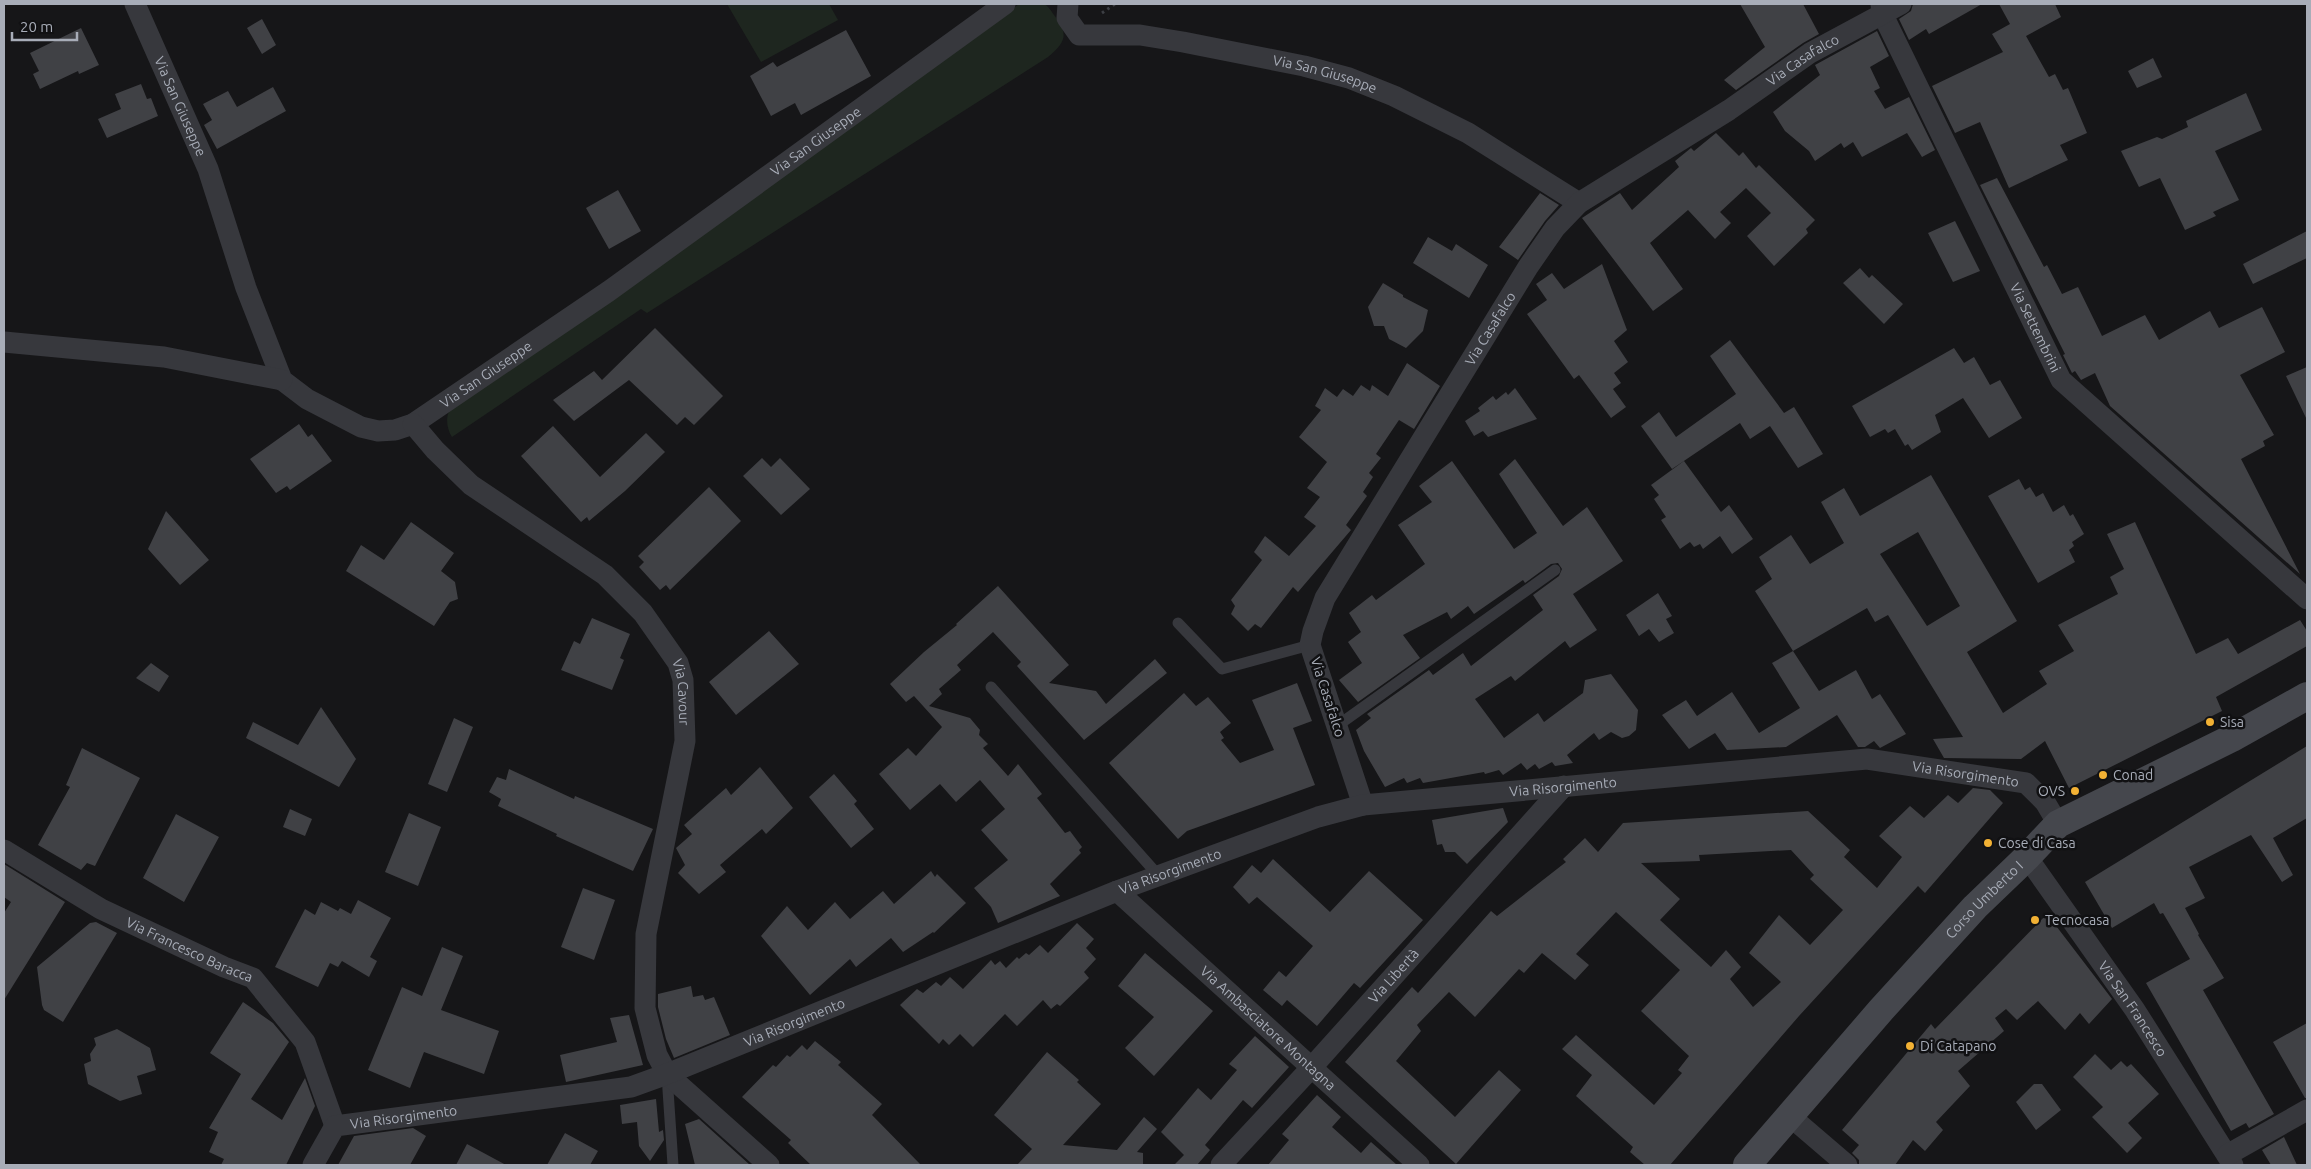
<svg xmlns="http://www.w3.org/2000/svg" width="2311" height="1169" font-family="Ubuntu,sans-serif">
	<style>
		.green { fill: #1e261f }
		.building { fill: #404145; fill-rule: evenodd }
		.lines { fill: none; stroke-linecap: round; stroke-linejoin: round }
		.path { stroke: #3d3f44; stroke-width: 3; stroke-dasharray: 2.5 4; stroke-linecap: butt }
		.lane { stroke: #37383d; stroke-width: 11 }
		.street { stroke: #37383d; stroke-width: 21 }
		.secondary { stroke: #45474d; stroke-width: 28 }
		.poi-dot { fill: #f2b134; stroke: #111113; stroke-width: 2 }
		.labels { text-anchor: middle; stroke-width: 5; stroke-linejoin: round; paint-order: stroke }
		.street-label { font-size: 14px; fill: #a8adb8; stroke: #111113 }
		.poi-label { font-size: 14px; fill: #a8adb8; stroke: #111113; text-anchor: start }
	</style>
	<rect width="100%" height="100%" fill="#161618"/>
	<path class="green" d="M727,4h102l9,16 -77,42z
		M1019,4c7,0 18,-2 24,0 5,1 8,7 11,11 15,19 12,27 -6,42l-401,256 -6,-4 -189,128c-5,-7 -7,-20 -2,-27l170,-117z"/>
	<path class="building" d="M1740,4h63l16,30 -16,9 -67,47 -12,-10 41,-33z
		M1913,4h69l-53,30 -3,-5 -17,11 -10,-21 12,-8z
		M1999,4h56l6,13 -35,19 23,41 6,-3 8,16 5,-2 19,45 -27,12 8,15 -59,28 -29,-66 -25,11 -23,-47 71,-34 -11,-18 18,-10z
		M262,19l14,26 -14,9 -15,-26z
		M81,28l18,37 -20,9 -1,-3 -38,18 -7,-15 6,-3 -9,-18z
		M846,30l25,46 -70,39 -6,-12 -24,13 -21,-40 23,-14 4,5z
		M1877,31l12,25 -19,11 10,21 -6,3 11,18 24,-12 26,53 -13,7 -15,-24 -45,24 -9,-15 -9,6 -3,-5 -26,18 -6,-10 -24,-20 -12,-19 47,-37 -5,-10z
		M2153,58l9,19 -25,11 -9,-17z
		M141,84l6,15 4,-1 7,18 -51,22 -9,-19 23,-10 -6,-15z
		M273,87l13,24 -69,38 -13,-24 8,-5 -9,-16 25,-13 9,16z
		M2246,93l16,37 -47,21 24,49 -26,12 3,4 -31,14 -25,-52 -21,9 -18,-36 36,-14 5,2 26,-12 -2,-6z
		M1716,133l23,23 4,-4 13,16 3,-3 56,55 -9,9 2,4 -34,33 -27,-30 24,-23 -25,-25 -26,24 11,11 -16,16 -27,-29 -38,33 33,46 -30,22 -71,-93 38,-25 12,17 47,-43 -4,-6 16,-13 3,3z
		M1997,178l47,89 3,-2 15,29 16,-7 24,49 43,-21 14,25 51,-29 9,17 43,-21 23,45 -45,23 34,60 -11,6 2,5 -24,13 59,115 -190,-168 -15,-33 -14,7 -6,-9 -3,2 -9,-18 2,-1 -85,-169z
		M618,190l23,41 -32,18 -23,-41z
		M1540,193l19,12 -14,16 -27,39 -19,-13z
		M1955,221l25,50 -27,11 -25,-49z
		M2307,231v27l-54,26 -10,-20z
		M1428,237l24,14 4,-7 32,21 -19,33 -56,-35z
		M1602,264l25,66 -13,11 14,21 -14,11 7,10 -8,6 13,18 -15,11 -32,-43 -5,4 -47,-65 20,-14 -11,-16 16,-11 12,16z
		M1860,268l9,10 3,-3 31,29 -19,20 -41,-41z
		M1383,283l20,12v2l25,13 -5,21 -17,17 -17,-9 -5,-13h-10l-6,-19z
		M655,328l68,68 -29,29 -9,-8 -8,8 -48,-45 -55,41 -21,-21 41,-29 8,9z
		M1730,340l54,73 10,-6 29,47 -25,14 -28,-42 -20,13 -10,-16 -68,46 -31,-43 18,-14 17,25 60,-43 -26,-38z
		M1954,348l10,15 10,-6 16,28 10,-5 22,38 -33,20 -26,-40 -28,17 6,17 -29,18 -4,-6 -3,2 -10,-17 -7,4 -3,-4 -15,8 -18,-31z
		M1407,363l33,23 -26,43 -15,-9 -23,34 5,4 -12,15 4,4 -10,15 4,4 -21,29 5,5 -53,62 -5,-5 -32,41 -6,-4 -7,7 -17,-17 4,-8 -4,-6 31,-40 -8,-8 11,-16 24,20 27,-30 -12,-9 16,-20 -13,-9 20,-26 -28,-25 22,-27 -6,-4 10,-18 12,9 6,-8 10,7 8,-11 9,6 2,-6 16,11z
		M2307,367v53l-21,-44z
		M1515,388l22,31 -49,18 -5,-6 -9,5 -9,-15 15,-10 -2,-3 15,-12 3,4 10,-8 2,3z
		M299,424l9,13 4,-3 20,27 -42,29 -3,-4 -11,7 -26,-34z
		M553,426l47,51 46,-44 19,19 -40,39 -36,30 -2,-4 -6,5 -60,-66z
		M762,458l9,9 9,-9 30,31 -29,26 -38,-39z
		M1515,459l48,67 24,-19 36,54 -50,33 24,36 -27,18 -5,-7 -50,40 -4,-5 -36,23 29,39 34,-25 6,9 39,-29 2,-13 26,-6 27,36 -2,20 -7,6 -7,2 -11,-6 -12,8 -5,-7 -27,22 6,8 -18,3 -3,-4 -13,7 -4,-5 -8,6 -6,-7 -18,12 -4,-5 -14,4 -1,-2 -61,11 -3,-5 -13,5 -3,-5 -19,9 -21,-36 -8,-21 15,-12 -4,-4 62,-44 4,5 30,-22 8,13 72,-56 -10,-15 26,-19 3,-7 -4,-6 -7,1 -26,19 -2,-3 -49,34 -6,-8 -17,13 -4,-7 -44,23 17,23 -62,44 -19,-22 23,-17 -14,-21 13,-10 -12,-19 23,-18 4,5 49,-36 -27,-39 34,-23 -13,-16 33,-25 62,88 23,-16 -38,-59z
		M1684,461l37,51 8,-7 24,34 -21,15 -12,-18 -17,13 -3,-5 -6,3 -4,-5 -10,7 -19,-29 5,-3 -12,-18 5,-4 -8,-10z
		M1931,475l86,146 -50,31 36,61 44,-29 -8,-13 35,-20 -16,-26 60,-31 -8,-17 14,-8 -17,-35 28,-12 61,132 32,-16 10,16 62,-34 7,11v15l-91,51 6,14 -153,77 -24,-47 -24,18 -77,-1 -11,-19 30,-2 -75,-122 -13,7 -8,-14 -74,43 -38,-60 17,-12 -13,-22 32,-22 19,29 34,-21 -23,-41 23,-14 16,28zM1918,532l42,74 -33,20 -47,-72z
		M2019,479l6,11 5,-3 6,10 7,-4 10,19 11,-7 6,11 3,-2 11,20 -12,8 2,4 -5,4 6,12 -37,21 -50,-87z
		M709,487l32,34 -71,69 -4,-5 -6,5 -21,-23 5,-5 -6,-6z
		M166,511l43,49 -29,25 -32,-36z
		M411,522l43,31 -13,18 14,11 3,17 -8,3 -16,24 -88,-55 15,-26 23,15z
		M998,586l71,79 -20,18 47,8 10,13 49,-45 12,14 -83,67 -67,-74 4,-4 -28,-30 -36,33 4,5 -22,19 3,5 -13,12 41,12 10,12 -1,5 9,9 -5,4 25,28 10,-12 24,30 -5,4 28,35 5,-2 12,16 -3,3 2,3 -31,31 10,12 -62,27 -7,-16 -17,-19 34,-28 -27,-30 24,-21 -25,-29 -24,22 -16,-18 -30,26 -31,-36 29,-26 8,8 26,-29 -28,-31 -8,6 -16,-18 34,-32 33,-27 -1,-1z
		M1658,593l14,23 -6,3 8,14 -15,9 -10,-13 -10,7 -13,-21z
		M592,618l38,16 -10,24 4,2 -12,30 -51,-20 13,-29 6,3z
		M769,631l30,33 -63,51 -27,-33z
		M1793,651l26,40 37,-21 16,29 8,-5 26,40 -26,14 -6,-7 -9,6h-7l-21,-32 -51,32 -59,3 -12,-17 -26,16 -27,-34 24,-15 11,16 35,-24 27,41 41,-25 -28,-45z
		M151,663l18,13 -10,16 -23,-14z
		M1297,683l15,38 -19,7 22,57 -128,46 -9,8 -69,-76 75,-70 12,13 12,-9 23,26 -11,9 4,6 -3,2 19,23 34,-13 -22,-50z
		M321,707l35,52 -17,28 -93,-49 7,-16 45,23z
		M454,718l19,9 -26,65 -19,-8z
		M2307,746v72l-34,20 20,37 -11,7 -31,-47 -62,32 16,31 -20,10 14,26 -1,1 26,43 -21,12 71,124 -25,14 -3,-5 -15,8 -85,-148 44,-24 -27,-46 -3,1 -6,-11 -42,25 -27,-46z
		M82,748l58,30 -45,88 -8,-3 -6,7 -43,-25 32,-58 -4,-2z
		M760,767l33,41 -27,26 -4,-5 -42,36 6,7 -27,22 -21,-21 7,-8 -9,-17 16,-14 -8,-9 42,-37 5,7z
		M509,769l65,30 1,-3 78,33 -20,42 -77,-35 1,-2 -59,-28 3,-7 -12,-7 8,-15 9,3z
		M834,774l23,27 -3,3 20,25 -23,19 -42,-51z
		M1973,788l17,2 13,13 -78,90 -7,-7 -119,130 -129,149h-25l-15,-13 3,-5 -57,-51 16,-21 -30,-26 14,-14 78,70 28,-32 -4,-3 11,-14 -48,-45 39,-41 -64,-58 -40,42 13,11 -14,15 -33,-27 -18,20 -5,-4 -44,48 -26,-25 -32,33 4,6 -25,30 59,56 44,-47 22,20 -65,74 -111,-102 67,-75 6,6 73,-82 6,5 69,-54 -3,-3 22,-21 13,14 25,-29 185,-12 42,39 -6,7 33,31 25,-31 -23,-21 31,-30 14,12 24,-23 10,8zM1791,850l23,25 -4,4 33,31 -33,35 -31,-30 -30,38 32,29 -28,25 -23,-28 11,-12 -15,-17 -15,17 -51,-47 20,-21 -39,-36 59,-2 -1,-6z
		M1503,808l5,14 -41,42 -12,-12h-10l-3,-8 -5,1 -5,-25z
		M290,809l22,10 -7,17 -22,-9z
		M409,813l32,14 -23,59 -33,-14z
		M176,814l43,23 -35,65 -41,-24z
		M1273,859l57,53 39,-41 54,49 -63,68 -6,-5 -37,43 -30,-26 -5,6 -19,-16 16,-19 7,6 27,-31 -56,-49 -8,7 -16,-17 19,-22 9,8z
		M4,864l61,38 -61,98v-87l7,-11 -7,-5z
		M931,871l4,6 2,-3 29,29 -32,30 -1,-1 -30,20 -12,-14 -35,29 -6,-8 -40,36 -49,-59 26,-30 21,24 27,-28 15,17 33,-28 11,13z
		M583,888l32,12 -21,60 -33,-13z
		M358,900l33,18 -21,39 7,4 -8,16 -27,-16 -4,6 -8,-4 -12,24 -43,-20 30,-58 10,6 6,-13 17,9 2,-3 11,6z
		M2047,914l65,85 -23,25 -9,-11 -15,17 -27,-29 -21,19 -11,-11 -11,9 9,13 -46,40 12,15 -34,36 7,8 -18,21 -12,-11 -18,25h-36v-5l-7,-7 7,-8 -17,-15 89,-106 4,5z
		M96,922l21,11 -54,89 -19,-12 -2,-5 -5,-38 53,-44z
		M1077,923l17,16 -8,9 10,11 -12,13 5,6 -29,28 -3,-2 -6,5 -8,-9 -26,26 -12,-12 -32,33 -13,-13 -11,11 -6,-6 -4,5 -39,-39 17,-16 6,4 13,-11 5,4 9,-9 13,12 28,-29 4,5 5,-4 6,7 11,-11 2,2 7,-6 3,2 11,-10 8,8z
		M442,947l21,9 -22,54 58,21 -15,43 -60,-22 -14,36 -42,-18 34,-83 20,9z
		M1145,953l68,58 -59,65 -29,-28 29,-31 -36,-31z
		M691,986l2,11 10,-2 2,5 9,-3 16,38 -56,23 -8,-19 -8,-32v-13z
		M243,1002l30,21 16,19 -38,57 31,21 23,-42 10,28 -29,59h-65l3,-6 -15,-7 9,-20 -9,-4 32,-54 -31,-21z
		M629,1015l14,50 -77,17 -6,-27 57,-13 -7,-24z
		M2307,1023v75h-2l-32,-56z
		M117,1029l33,19 6,22 -19,6 5,18 -22,7 -32,-17 -4,-20 7,-3 -1,-7 6,-9 -2,-7z
		M1255,1036l34,31 -37,41 -9,-8 -38,45 5,5 -13,15h-23l10,-10 -23,-23 37,-44 13,12 26,-30 -8,-6z
		M815,1041l26,21 -3,3 44,39 -10,11 49,50h-110l-23,-22 3,-3 -49,-43 31,-32 3,2 11,-12 3,2 12,-12 5,5z
		M1047,1052l32,28 -2,2 24,22 -38,41 54,5 27,-33 13,12 -20,23 6,1v12h-126l15,-16 -38,-34z
		M2095,1054l16,16 10,-9 6,6 4,-3 28,30 -31,29 14,15 -15,15 -35,-36 11,-10 -30,-30z
		M2034,1084h8l19,26 -25,20 -20,-28z
		M1317,1095l24,22 -9,10 29,26 10,-11 26,23h-129l21,-25 -7,-6z
		M656,1099l3,33 4,-2 1,10 -14,21 -11,-15 -2,-24 -15,2 -2,-19z
		M699,1119l51,46h-55l-10,-41z
		M413,1128l13,8 -16,29h-72l16,-29z
		M565,1133l33,18 -8,14h-43z
		M2284,1137l13,28h-26l-9,-15z
		M467,1144l39,21h-50z"/>
	<g class="lines">
		<path class="path" d="M1102,13l13,-9"/>
		<path class="lane" d="M1178,623l44,46 88,-24
			M991,687l167,188
			M1337,726l218,-156
			M667,1075l6,90"/>
		<g class="street">
			<path id="s1" d="M135,4l73,165 38,119 36,92 25,19 54,28 17,4 17,-1 18,-6 196,-133 396,-287"/>
			<path id="s2" d="M1068,4l-1,14 12,17h61l43,7 121,24 45,12 45,18 74,37 111,70"/>
			<path id="s3" d="M1881,4l1,9 179,367 246,219"/>
			<path d="M4,342l160,15 118,23"/>
			<path id="s4" d="M413,424l22,26 36,35 134,90 38,38 35,50 5,17 2,61 -39,193 -1,74 12,47 10,19 102,91"/>
			<path id="s5" d="M1363,805l-53,-160 3,-14 12,-33 203,-331 27,-39 24,-25 150,-93 81,-57 91,-49"/>
			<path id="s6" d="M4,850l97,59 123,58 29,11 52,64 30,84"/>
			<path id="s7" d="M2027,857l108,153 98,155"/>
			<path id="s8" d="M1117,891l302,274"/>
			<path d="M1791,1117l56,48"/>
			<path d="M2227,1155l80,-45"/>
			<path id="s9" d="M313,1165l22,-39 296,-39 36,-13 450,-183 201,-74 45,-12 504,-46 159,24 19,19 13,22"/>
			<path id="s10" d="M1221,1165l91,-98 252,-281"/>
		</g>
		<path class="secondary" id="s11" d="M1747,1165l134,-155 94,-103 52,-50 31,-33 174,-86 75,-42"/>
	</g>
	<g class="poi-dot">
		<circle cx="2210" cy="722" r="5"/>
		<circle cx="2103" cy="775" r="5"/>
		<circle cx="2075" cy="791" r="5"/>
		<circle cx="1988" cy="843" r="5"/>
		<circle cx="2035" cy="920" r="5"/>
		<circle cx="1910" cy="1046" r="5"/>
	</g>
	<g class="labels">
		<g class="street-label">
			<text dy="5" stroke="none"><textPath href="#s5" startOffset="954">Via Casafalco</textPath></text>
			<text dy="5" stroke="none"><textPath href="#s2" startOffset="285">Via San Giuseppe</textPath></text>
			<text dy="5" stroke="none"><textPath href="#s1" startOffset="112">Via San Giuseppe</textPath></text>
			<text dy="5" stroke="none"><textPath href="#s1" startOffset="1042">Via San Giuseppe</textPath></text>
			<text dy="5" stroke="none"><textPath href="#s3" startOffset="359">Via Settembrini</textPath></text>
			<text dy="5" stroke="none"><textPath href="#s5" startOffset="534">Via Casafalco</textPath></text>
			<text dy="5" stroke="none"><textPath href="#s1" startOffset="638">Via San Giuseppe</textPath></text>
			<text dy="5" stroke="none"><textPath href="#s4" startOffset="390">Via Cavour</textPath></text>
			<text transform="translate(1328 697) rotate(72)" y="5">Via Casafalco</text>
			<text dy="5" stroke="none"><textPath href="#s9" startOffset="1734">Via Risorgimento</textPath></text>
			<text dy="5" stroke="none"><textPath href="#s9" startOffset="1329">Via Risorgimento</textPath></text>
			<text dy="5" stroke="none"><textPath href="#s9" startOffset="924">Via Risorgimento</textPath></text>
			<text dy="5" stroke="none"><textPath href="#s11" startOffset="356">Corso Umberto I</textPath></text>
			<text dy="5" stroke="none"><textPath href="#s6" startOffset="211">Via Francesco Baracca</textPath></text>
			<text dy="5" stroke="none"><textPath href="#s10" startOffset="256">Via Libertà</textPath></text>
			<text dy="5" stroke="none"><textPath href="#s7" startOffset="185">Via San Francesco</textPath></text>
			<text dy="5" stroke="none"><textPath href="#s9" startOffset="519">Via Risorgimento</textPath></text>
			<text dy="5" stroke="none"><textPath href="#s8" startOffset="204">Via Ambasciatore Montagna</textPath></text>
			<text dy="5" stroke="none"><textPath href="#s9" startOffset="114">Via Risorgimento</textPath></text>
		</g>
		<g class="poi-label">
			<text x="2220" y="727">Sisa</text>
			<text x="2113" y="780">Conad</text>
			<text x="2065" y="796" text-anchor="end">OVS</text>
			<text x="1998" y="848">Cose di Casa</text>
			<text x="2045" y="925">Tecnocasa</text>
			<text x="1920" y="1051">Di Catapano</text>
		</g>
	</g>
	<rect width="2311" height="1169" fill="none" stroke="#a8adb8" stroke-width="10"/>
	<path d="M12 32v8h65v-8" fill="none" stroke="#a8adb8" stroke-width="2.5"/>
	<text x="20" y="32" font-size="15" fill="#a8adb8" stroke="#111113" stroke-width="4" paint-order="stroke">20 m</text>
</svg>
